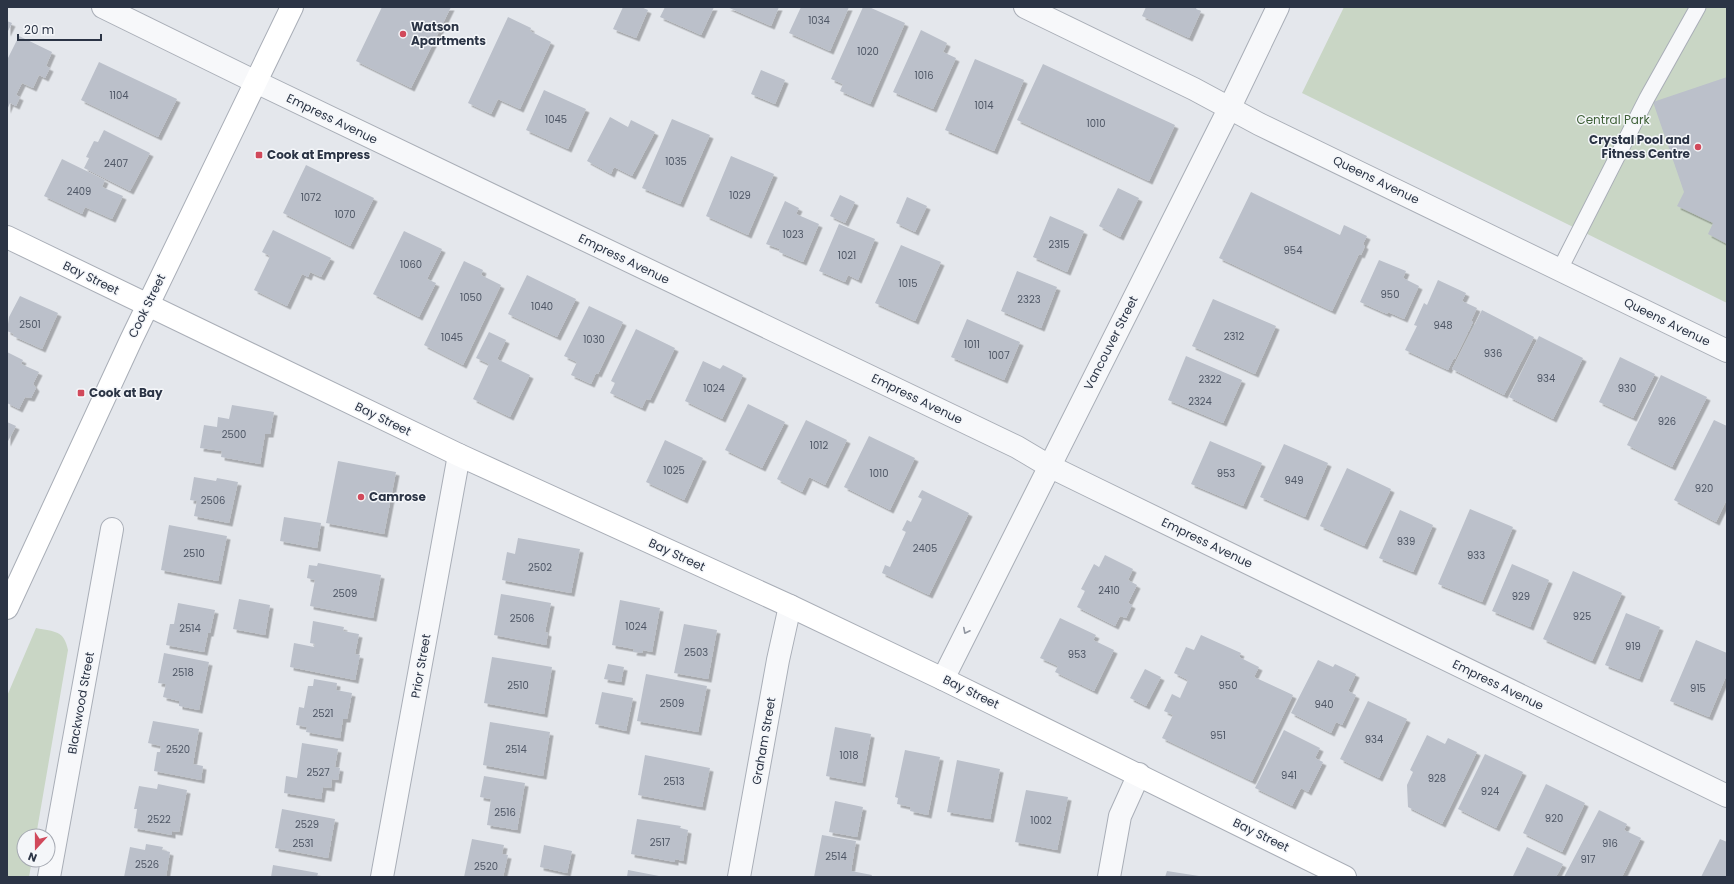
<svg xmlns="http://www.w3.org/2000/svg" width="1734" height="884" font-family="Poppins,sans-serif">
	<style>
		.green { fill: #c9d6c5 }
		.building { fill: #bbc0ca; filter: url(#shadow) }
		.lines { fill: none; stroke-linecap: round; stroke-linejoin: round }
		.lane-casing { stroke: #a9aeb7; stroke-width: 17 }
		.street-casing { stroke: #a9aeb7; stroke-width: 24 }
		.secondary-casing { stroke: #a9aeb7; stroke-width: 24 }
		.lane { stroke: #f7f8fa; stroke-width: 15 }
		.street { stroke: #f7f8fa; stroke-width: 22 }
		.secondary { stroke: #fff; stroke-width: 22 }
		.oneway { stroke: #9196a0 }
		.poi-dot { fill: #d1495b; stroke: #f4f6f9; stroke-width: 1.5 }
		.labels { text-anchor: middle; stroke-width: 3; stroke-linejoin: round; paint-order: stroke }
		.number-label { font-size: 10px; fill: #4f5766 }
		.poi-label { font-size: 12px; font-weight: bold; fill: #2b3445; stroke: #f4f6f9; text-anchor: start }
		.street-label { font-size: 12px; fill: #2b3445; stroke: #f4f6f9 }
		.park-label { font-size: 12px; fill: #3f6138; stroke: #f4f6f9 }
	</style>
	<defs>
		<filter id="shadow"><feDropShadow dx="3.5" dy="3.5" stdDeviation="0" flood-color="#0004"/></filter>
	</defs>
	<rect width="100%" height="100%" fill="#e4e7ec"/>
	<path class="green" d="M1344,7h383v296l-425,-210z
		M36,628c19,4 28,2 32,22l-32,186h-12v24h8l-3,17h-22v-181z"/>
	<path class="building" d="M382,7h69l-40,81 -55,-27z
		M623,7h18l7,3 -12,28 -23,-9z
		M665,7h49l-13,28 -41,-18z
		M727,7h52l-8,19z
		M801,7h48l-19,44 -41,-18z
		M863,7h6l36,16 -35,81 -30,-13 3,-7 -12,-5z
		M1146,7h51l-1,2 5,2 -12,27 -47,-22z
		M508,17l23,11 -1,3 21,11 -31,67 -22,-10 -7,15 -23,-11z
		M7,21l5,2 -5,10z
		M921,30l26,13 -4,9 13,6 -23,51 -40,-17z
		M19,36l33,16 -6,14 4,2 -5,10 -6,-3 -6,13 -11,-5 -6,12 4,2 -4,9 -6,-3 -3,7v-50z
		M975,59l49,21 -30,71 -49,-21z
		M99,62l78,37 -19,38 -77,-37z
		M1043,64l132,61 -26,56 -132,-61z
		M761,70l24,10 -10,24 -24,-10z
		M1727,77v167l-19,-10 5,-11 -36,-17 7,-14 -31,-90z
		M544,90l42,19 -18,40 -42,-19z
		M610,117l18,10 3,-7 24,12 -23,44 -18,-9 -3,7 -24,-13z
		M672,119l38,16 -30,69 -38,-16z
		M104,130l46,23 -20,38 -46,-23 5,-10 -3,-1 8,-16 4,1z
		M731,156l43,18 -26,61 -42,-19z
		M62,159l43,21 -3,7 21,9 -11,23 -27,-12 -3,7 -38,-18z
		M306,165l68,33 -24,48 -67,-33z
		M1118,188l21,10 -19,39 -21,-11z
		M1251,192l89,43 4,-10 23,11 -4,8 2,2 -4,9 -2,-1 -27,57 -113,-53z
		M840,195l15,7 -10,21 -15,-7z
		M907,197l20,9 -12,26 -19,-9z
		M785,201l14,7 -3,6 23,10 -16,38 -24,-10 1,-3 -14,-5z
		M1050,216l34,15 -17,41 -34,-15z
		M839,224l36,15 -17,41 -10,-5 -3,7 -26,-11z
		M273,230l58,28 -10,19 -11,-5 -2,5 -6,-3 -15,32 -33,-16 16,-34 -8,-4z
		M404,231l38,18 -15,30 9,4 -17,34 -46,-23z
		M901,245l40,17 -26,59 -40,-18z
		M1379,260l27,11 -3,7 16,8 -15,33 -16,-7 -1,2 -27,-12z
		M464,261l19,9 -2,5 20,10 -38,80 -39,-20z
		M1017,271l40,16 -16,41 -40,-17z
		M527,275l49,24 -19,38 -49,-23z
		M1438,280l28,13 -4,8 15,7 -6,13 2,1 -18,37 -1,-1 -6,12 -43,-20 12,-24 -3,-1 10,-22 3,2z
		M20,296l38,17 -16,36 -29,-13 1,-2 -7,-3 2,-14z
		M1213,299l63,27 -21,48 -63,-28z
		M589,306l34,16 -25,52 -2,-1 -5,11 -20,-9 6,-13 -13,-6z
		M1482,310l52,27 -30,58 -52,-26z
		M967,319l53,23 -16,38 -53,-23z
		M636,329l39,19 -25,52 -4,-1 -4,9 -32,-15 5,-10 -4,-2z
		M489,332l17,8 -9,19 33,16 -20,42 -37,-18 16,-35 -13,-6z
		M1539,336l44,22 -30,61 -44,-22z
		M7,352l16,8 -2,4 18,8 -6,12 3,4 -5,10 -6,-1 -6,12 -12,-6z
		M1186,356l56,24 -19,43 -55,-23z
		M1620,357l35,17 -22,44 -34,-16z
		M703,361l17,8 3,-4 20,10 -21,44 -37,-18z
		M1661,375l46,22 -35,70 -45,-22z
		M748,404l37,18 -23,46 -37,-18z
		M232,405l42,7 -4,22h-5l-5,30 -39,-7 1,-6 -22,-3 4,-23 13,2 1,-10 11,2z
		M806,420l41,20 -22,45 -16,-8 -7,15 -25,-13z
		M1714,420l13,6v73l-11,23 -42,-22z
		M7,422l9,4 -9,17z
		M869,436l46,22 -25,52 -46,-23z
		M665,440l38,18 -19,42 -38,-18z
		M1210,441l52,22 -19,43 -52,-22z
		M1284,444l44,19 -23,54 -45,-20z
		M338,461l58,11 -12,62 -58,-11z
		M1347,468l44,21 -27,57 -44,-20z
		M194,477l22,4 1,-3 21,4 -9,41 -35,-7 3,-15 -7,-1z
		M922,490l47,23 -40,82 -47,-22 3,-8 5,2 16,-35 -4,-2 5,-10 4,2 11,-23 -4,-2z
		M1470,509l43,18 -31,75 -44,-18z
		M1400,510l33,15 -20,47 -34,-14z
		M284,517l37,6 -4,25 -37,-7z
		M169,525l58,11 -9,45 -57,-11z
		M518,538l62,11 -9,44 -69,-13 5,-28 8,2z
		M1105,555l28,14 -5,11 9,5 -9,18 4,2 -6,13 -6,-2 -5,10 -38,-19 8,-16 -4,-2 13,-25 5,3z
		M318,563l63,12 -8,43 -63,-12 5,-26 -8,-2 2,-13 8,1z
		M1512,564l37,16 -19,47 -38,-16z
		M1573,571l49,22 -30,68 -49,-22z
		M501,594l50,9 -6,29 3,1 -2,12 -52,-10z
		M239,599l31,6 -5,30 -32,-6z
		M620,600l40,8 -8,44 -9,-2 -1,3 -9,-1 1,-3 -22,-4z
		M178,603l37,7 -5,23h-2l-4,19 -38,-7 4,-21h4z
		M1626,613l34,14 -21,52 -34,-14z
		M1060,618l36,17 -3,5 21,10 -20,41 -39,-19 3,-6 -18,-8z
		M313,621l31,6 -1,4 16,3 -4,20 5,1 -5,25 -65,-13 4,-24 20,4 1,-3 -5,-1z
		M684,624l33,6 -9,49 -34,-6z
		M1201,635l40,18 -2,4 20,10 -5,10 39,18 -41,86 -90,-43 11,-23 -9,-4 8,-17 8,4 8,-18 -14,-7 12,-26 8,3z
		M1696,640l31,13v21l-18,43 -39,-16z
		M164,653l45,9 -10,48 -20,-4v-5l-16,-4 3,-13 -8,-1z
		M492,657l60,10 -8,47 -60,-11z
		M1318,660l15,7 2,-3 21,10 -8,17 8,4 -14,30 -6,-3 -5,11 -40,-20z
		M608,664l16,3 -3,15 -17,-3z
		M1145,669l16,8 -15,29 -16,-8z
		M646,674l61,12 -9,46 -61,-11z
		M314,679l23,4 -1,7 16,3 -5,26h-4l-3,19 -34,-6 1,-5 -11,-2 3,-18 5,1 4,-22h5z
		M602,692l31,6 -7,33 -31,-7z
		M1368,701l39,18 -28,59 -39,-19z
		M153,721l46,8 -6,35 10,2 -2,14 -47,-9 3,-19h3l1,-6 -13,-3z
		M490,722l60,10 -7,44 -60,-11z
		M835,727l36,7 -9,49 -36,-7z
		M1284,730l36,18 -5,10 8,4 -15,30 -7,-4 -9,18 -37,-18z
		M1427,735l18,9 3,-6 29,14 -35,72 -34,-17 -1,-22 6,-13 -3,-2z
		M302,743l36,6 -3,18 5,1 -2,12 -6,-1 -1,9 -8,-1 -2,12 -37,-6 2,-17 11,2z
		M905,750l35,7 -12,58 -18,-4 1,-4 -14,-3 1,-6 -3,-1z
		M1485,754l38,18 -27,56 -38,-19z
		M645,755l65,13 -8,39 -64,-12z
		M957,760l43,9 -10,50 -43,-7z
		M484,776l41,7 -8,47 -30,-5 4,-26 -11,-2z
		M158,784l29,6 -8,42 -7,-1v4l-38,-7 3,-19h-3l5,-23 18,3z
		M1546,784l39,19 -23,49 -39,-19z
		M1026,790l42,7 -11,53 -42,-8z
		M835,801l28,6 -6,30 -28,-5z
		M282,809l53,10 -7,39 -53,-10z
		M1599,810l28,14 -3,6 17,8 -16,33 -3,6h-58z
		M637,819l44,7 -1,2 8,2 -5,31 -8,-2v3l-44,-8z
		M822,835l34,6 -5,30 21,4 -1,2h-57z
		M472,839l32,6 -2,9 6,1 -5,22h-39z
		M1720,839l7,3v35h-26z
		M146,844l17,3 -1,3 8,2 -4,25h-42l6,-30 15,3z
		M544,845l28,6 -5,22 -27,-6z
		M1527,847l36,17 -7,13 -43,-1z
		M273,865l45,8 -1,4h-46z
		M628,870l31,6v1h-32z
		M1167,871l32,5 -1,1h-33z"/>
	<g class="lines">
		<g class="lane-casing">
			<path id="lane" d="M1560,269l87,-171 51,-91"/>
		</g>
		<g class="street-casing">
			<path id="street" d="M103,7l153,75 761,365 32,19 45,22 633,308
				M1025,7l169,82 65,35 468,227
				M943,679l286,-570 49,-102
				M49,877l63,-348
				M382,877l77,-422
				M739,877l39,-217 12,-54
				M1109,877l11,-61 19,-42"/>
		</g>
		<g class="secondary-casing">
			<path id="secondary" d="M7,237l452,218 331,151 153,73 402,198
				M7,608l124,-268 161,-333"/>
		</g>
		<use href="#lane" class="lane"/>
		<use href="#street" class="street"/>
		<use href="#secondary" class="secondary"/>
	</g>
	<defs><path id="oneway-chevron" d="M-2-3.5L2.5 0L-2 3.5" fill="none" stroke-width="1.6" stroke-linecap="round" stroke-linejoin="round"/></defs>
	<use class="oneway" href="#oneway-chevron" transform="translate(966 631) rotate(117)"/>
	<g class="poi-dot">
		<circle cx="403" cy="34" r="4"/>
		<circle cx="1698" cy="147" r="4"/>
		<rect x="255" y="151" width="8" height="8" rx="2"/>
		<rect x="77" y="389" width="8" height="8" rx="2"/>
		<circle cx="361" cy="497" r="4"/>
	</g>
	<g class="labels">
		<g class="number-label">
			<text x="819" y="24">1034</text>
			<text x="868" y="55">1020</text>
			<text x="924" y="79">1016</text>
			<text x="119" y="99">1104</text>
			<text x="984" y="109">1014</text>
			<text x="556" y="123">1045</text>
			<text x="1096" y="127">1010</text>
			<text x="676" y="165">1035</text>
			<text x="116" y="167">2407</text>
			<text x="79" y="195">2409</text>
			<text x="740" y="199">1029</text>
			<text x="311" y="201">1072</text>
			<text x="345" y="218">1070</text>
			<text x="793" y="238">1023</text>
			<text x="1059" y="248">2315</text>
			<text x="1293" y="254">954</text>
			<text x="847" y="259">1021</text>
			<text x="411" y="268">1060</text>
			<text x="908" y="287">1015</text>
			<text x="1390" y="298">950</text>
			<text x="471" y="301">1050</text>
			<text x="1029" y="303">2323</text>
			<text x="542" y="310">1040</text>
			<text x="30" y="328">2501</text>
			<text x="1443" y="329">948</text>
			<text x="1234" y="340">2312</text>
			<text x="452" y="341">1045</text>
			<text x="594" y="343">1030</text>
			<text x="972" y="348">1011</text>
			<text x="1493" y="357">936</text>
			<text x="999" y="359">1007</text>
			<text x="1546" y="382">934</text>
			<text x="1210" y="383">2322</text>
			<text x="714" y="392">1024</text>
			<text x="1627" y="392">930</text>
			<text x="1200" y="405">2324</text>
			<text x="1667" y="425">926</text>
			<text x="234" y="438">2500</text>
			<text x="819" y="449">1012</text>
			<text x="674" y="474">1025</text>
			<text x="879" y="477">1010</text>
			<text x="1226" y="477">953</text>
			<text x="1294" y="484">949</text>
			<text x="1704" y="492">920</text>
			<text x="213" y="504">2506</text>
			<text x="1406" y="545">939</text>
			<text x="925" y="552">2405</text>
			<text x="194" y="557">2510</text>
			<text x="1476" y="559">933</text>
			<text x="540" y="571">2502</text>
			<text x="1109" y="594">2410</text>
			<text x="345" y="597">2509</text>
			<text x="1521" y="600">929</text>
			<text x="1582" y="620">925</text>
			<text x="522" y="622">2506</text>
			<text x="636" y="630">1024</text>
			<text x="190" y="632">2514</text>
			<text x="1633" y="650">919</text>
			<text x="696" y="656">2503</text>
			<text x="1077" y="658">953</text>
			<text x="183" y="676">2518</text>
			<text x="518" y="689">2510</text>
			<text x="1228" y="689">950</text>
			<text x="1698" y="692">915</text>
			<text x="672" y="707">2509</text>
			<text x="1324" y="708">940</text>
			<text x="323" y="717">2521</text>
			<text x="1218" y="739">951</text>
			<text x="1374" y="743">934</text>
			<text x="178" y="753">2520</text>
			<text x="516" y="753">2514</text>
			<text x="849" y="759">1018</text>
			<text x="318" y="776">2527</text>
			<text x="1289" y="779">941</text>
			<text x="1437" y="782">928</text>
			<text x="674" y="785">2513</text>
			<text x="1490" y="795">924</text>
			<text x="505" y="816">2516</text>
			<text x="1554" y="822">920</text>
			<text x="159" y="823">2522</text>
			<text x="1041" y="824">1002</text>
			<text x="307" y="828">2529</text>
			<text x="660" y="846">2517</text>
			<text x="303" y="847">2531</text>
			<text x="1610" y="847">916</text>
			<text x="836" y="860">2514</text>
			<text x="1588" y="863">917</text>
			<text x="147" y="868">2526</text>
			<text x="486" y="870">2520</text>
		</g>
		<g class="poi-label">
			<text x="411" y="31">Watson<tspan x="411" dy="14">Apartments</tspan></text>
			<text x="1690" y="144" text-anchor="end">Crystal Pool and<tspan x="1690" dy="14">Fitness Centre</tspan></text>
			<text x="267" y="159">Cook at Empress</text>
			<text x="89" y="397">Cook at Bay</text>
			<text x="369" y="501">Camrose</text>
		</g>
		<g class="street-label">
			<text transform="translate(332 119) rotate(26)" y="4">Empress Avenue</text>
			<text transform="translate(1376 180) rotate(26)" y="4">Queens Avenue</text>
			<text transform="translate(624 259) rotate(26)" y="4">Empress Avenue</text>
			<text transform="translate(91 278) rotate(26)" y="4">Bay Street</text>
			<text transform="translate(147 306) rotate(-64)" y="4">Cook Street</text>
			<text transform="translate(1667 322) rotate(26)" y="4">Queens Avenue</text>
			<text transform="translate(1111 343) rotate(-63)" y="4">Vancouver Street</text>
			<text transform="translate(917 399) rotate(26)" y="4">Empress Avenue</text>
			<text transform="translate(383 419) rotate(26)" y="4">Bay Street</text>
			<text transform="translate(1207 543) rotate(26)" y="4">Empress Avenue</text>
			<text transform="translate(677 555) rotate(25)" y="4">Bay Street</text>
			<text transform="translate(421 666) rotate(-80)" y="4">Prior Street</text>
			<text transform="translate(1498 685) rotate(26)" y="4">Empress Avenue</text>
			<text transform="translate(971 692) rotate(26)" y="4">Bay Street</text>
			<text transform="translate(81 703) rotate(-80)" y="4">Blackwood Street</text>
			<text transform="translate(764 741) rotate(-80)" y="4">Graham Street</text>
			<text transform="translate(1261 835) rotate(26)" y="4">Bay Street</text>
		</g>
		<g class="park-label">
			<text x="1613" y="124">Central Park</text>
		</g>
	</g>
	<rect width="1734" height="884" fill="none" stroke="#2b3445" stroke-width="16"/>
	<g transform="translate(36 848) rotate(201)"><circle r="19" fill="#f4f6f9" stroke="#a4a8b1"/>
	<path d="M0-3L7 15L0 10L-7 15Z" fill="#d1495b"/>
	<text y="-6" font-size="11" font-weight="bold" text-anchor="middle" fill="#2b3445">N</text>
	</g>
	<path d="M18 34v6h83v-6" fill="none" stroke="#2b3445" stroke-width="2"/>
	<text x="24" y="34" font-size="12" fill="#2b3445" stroke="#f4f6f9" stroke-width="3" paint-order="stroke">20 m</text>
</svg>
